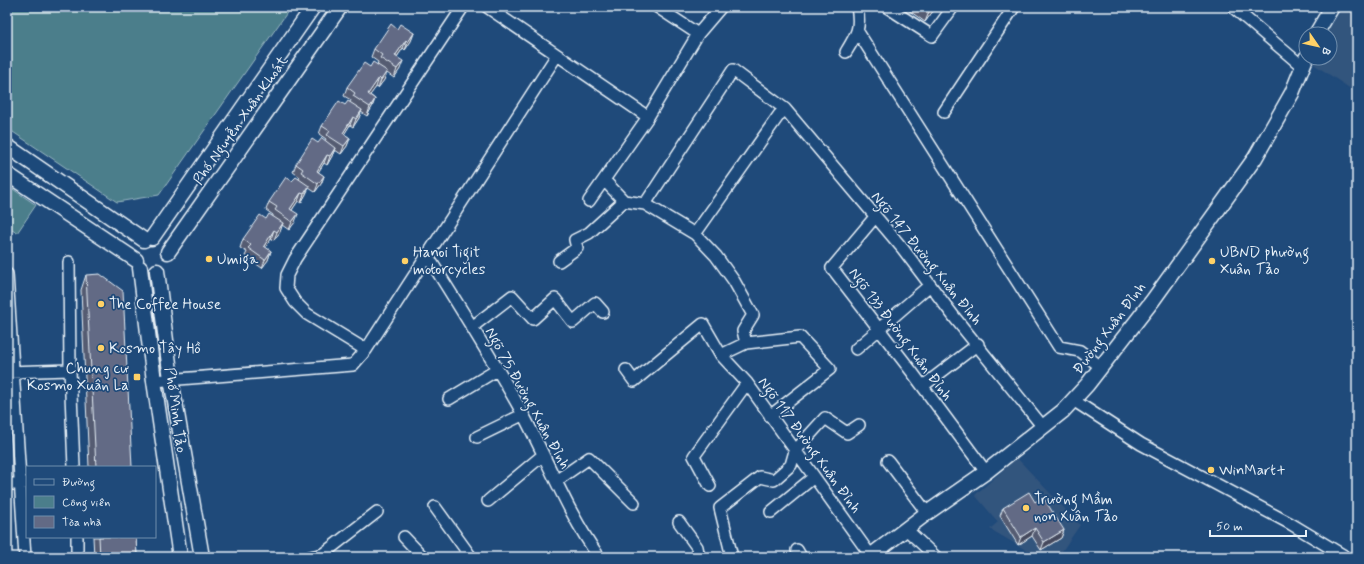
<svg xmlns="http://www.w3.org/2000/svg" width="1364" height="564" font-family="Mynerve,sans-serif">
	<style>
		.built { fill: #33547d }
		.green { fill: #4b7e8b; stroke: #9ab8c2 }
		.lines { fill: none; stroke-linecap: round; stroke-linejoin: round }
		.minor-casing { stroke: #e8f1f8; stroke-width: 14 }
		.tertiary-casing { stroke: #e8f1f8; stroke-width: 17 }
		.minor { stroke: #1f4a7a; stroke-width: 11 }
		.tertiary { stroke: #1f4a7a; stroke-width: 14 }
		.wall { fill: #545b72; stroke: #e8f1f8 }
		.shaded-wall { fill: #454a5d; stroke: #e8f1f8 }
		.building { fill: #626a85; stroke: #e8f1f8 }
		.poi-dot { fill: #ffd166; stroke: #1f4a7a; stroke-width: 1.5 }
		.labels { text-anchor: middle; stroke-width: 3.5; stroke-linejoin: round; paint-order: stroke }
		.street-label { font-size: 15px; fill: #e8f1f8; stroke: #1f4a7a }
		.poi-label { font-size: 15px; fill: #e8f1f8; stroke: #1f4a7a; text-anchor: start }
	</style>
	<rect width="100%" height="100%" fill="#1f4a7a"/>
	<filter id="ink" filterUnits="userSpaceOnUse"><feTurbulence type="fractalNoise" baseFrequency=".025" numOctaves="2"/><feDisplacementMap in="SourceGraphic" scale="8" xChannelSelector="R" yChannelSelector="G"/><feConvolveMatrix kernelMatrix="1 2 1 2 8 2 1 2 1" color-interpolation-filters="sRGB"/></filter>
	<g filter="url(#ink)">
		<path class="built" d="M1343,7h14v86l-48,-32 2,-3h19v-24h-4z
			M1017,458l63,67 -22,32h-20l-48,-28 8,-7 -23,-27z"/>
		<path class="green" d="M7,7h284l-132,188 -42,7 -110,-74z
			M7,185l29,20 -19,28 -10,-6z"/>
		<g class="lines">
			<g class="minor-casing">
				<path id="minor" d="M487,7l161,110
					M657,7l41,27
					M887,7l45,29 21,-29
					M1235,9l68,58
					M858,32l201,315 21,4 21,16
					M846,52c11,-18 15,-24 11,-45
					M944,112l70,-105
					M604,180l20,21
					M589,201l59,-84 50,-83 23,-27
					M645,204l88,-134 52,39 118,140 52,69 88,109
					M875,217l-43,51 80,104 74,100
					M695,234l84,-119 6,-6
					M427,255c34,54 69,109 99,165 24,46 43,95 73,137
					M559,261l18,-13 -2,-8 14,-7 35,-32 21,3 50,30 21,22 18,25 19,34 -10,16 3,12
					M69,262l1,108 4,97
					M7,274l18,283
					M472,327l40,-31 21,23 22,-20 18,23 22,-19 8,9
					M856,349l74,-64
					M366,350l-59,-36 -12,-12 -9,-14 1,-13 8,-16 168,-252
					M721,355l25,-12 54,-6 30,32 -60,47
					M626,370l8,11 69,-57 18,31 26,28 124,173
					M7,372l63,-2
					M154,381l199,-16 13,-15 191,-295
					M923,386l55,-42
					M449,399l48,-29
					M1073,400l68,44 150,80 55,33
					M477,437l45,-22
					M888,461l39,52
					M556,481l33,-23 45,45
					M7,484l20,-1
					M710,486l-16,-30 53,-73
					M488,501l55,-46
					M435,507l36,50
					M771,512l43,-35
					M679,522l18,25 2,10
					M906,529l30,28
					M77,537v20
					M404,537l19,20
					M797,550l4,7
					M310,557l13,-3 54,-42
					M732,557l-12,-49 40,-31 14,3 17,-15 4,-14 30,-33 22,15 12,-8"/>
			</g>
			<g class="tertiary-casing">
				<path id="tertiary" d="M1316,34l16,-27
					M7,146l137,94
					M7,174l129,86
					M152,238l161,-231
					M168,252l172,-245
					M140,268l14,113 26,176
					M157,271l14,108 31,178
					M869,557l58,-44 59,-41 77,-61 24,-26 66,-85 102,-142 37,-65 14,-35"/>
			</g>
			<use href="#minor" class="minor"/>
			<use href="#tertiary" class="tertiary"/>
		</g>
		<path class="wall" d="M904,7h32l-11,15z
			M397,29l17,4 -3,8 -6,9 -2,-2 -6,9 3,12 -6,9 -7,-5 -3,7 -6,8 -2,-1 -6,8 5,4 -3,8 -5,9 -6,-4 -2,6 -6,9 -3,-2 -6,9 6,4 -3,8 -6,8 -6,-4 -3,6 -5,9 -3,-2 -6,9 6,4 -3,8 -6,8 -6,-4 -3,6 -5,9 -3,-2 -6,9 3,12 -6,8 -7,-5 -2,7 -6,8 -3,-1 -6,8 6,4 -3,9 -6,8 -17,-12 2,-4 -7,-4 3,-9 23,-20 7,-2v-2l-7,-5 3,-8 23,-21 7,-2 1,-2 -7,-5 3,-8 22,-21 7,-2 1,-2 -7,-5 3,-8 23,-21 5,-3 1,-2 -7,-4 3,-9 23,-20 7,-2 1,-3 -7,-5 3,-8z
			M86,275l46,192h-43l-8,-177z
			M1035,502l29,28 -3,8 -20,12 -9,-14 -14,9 -18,-29 3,-8z
			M93,537h43l1,20h-43z"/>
		<path class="shaded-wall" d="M931,7h5l-11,15z
			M414,33l-3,8 -6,9 3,-8z
			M406,40l-3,8 -11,16 3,-8z
			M403,61l-3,8 -6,9 3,-9z
			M387,71l-3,9 -6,8 3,-8z
			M379,78l-3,9 -11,15 3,-8z
			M375,99l-3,8 -5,9 3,-9z
			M362,110l-3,8 -6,9 3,-8z
			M353,117l-3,8 -10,16 3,-8z
			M350,138l-3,8 -6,8 3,-8z
			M335,148l-3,8 -5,9 3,-9z
			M327,155l-3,8 -10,16 3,-8z
			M324,176l-3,8 -6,8 3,-8z
			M309,186l-3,8 -5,9 3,-9z
			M301,193l-3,8 -11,16 3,-8z
			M298,214l-3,8 -6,8 3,-8z
			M283,223l-3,9 -6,8 3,-8z
			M274,230l-3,9 -10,15 3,-8z
			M271,251l-3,9 -6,8 3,-8z
			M1035,528l-3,8 -14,9 3,-8z
			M1064,530l-3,8 -20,12 3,-8z"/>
		<path class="building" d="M391,24l6,5 3,-5 14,9 -6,9 -2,-2 -11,16 8,5 -6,8 -17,-11 2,-3 -8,-6z
			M373,62l14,9 -6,9 -2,-2 -11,16 7,5 -5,8 -17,-11 2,-3 -8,-6 17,-24 6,4z
			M339,101l6,4 3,-4 14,9 -6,9 -3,-2 -10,16 7,5 -6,8 -17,-11 3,-4 -8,-5z
			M322,138l13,10 -5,8 -3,-1 -10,16 7,5 -6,8 -17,-12 2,-3 -7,-5 16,-25 6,4z
			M286,177l6,4 4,-4 13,9 -5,8 -3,-1 -11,16 8,5 -6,8 -17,-12 2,-3 -8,-5z
			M269,214l14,9 -6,9 -3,-2 -10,16 7,5 -6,9 -17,-12 3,-3 -8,-6 17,-24 6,4z
			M100,274l23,17 9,176h-36l-10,-192z
			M1029,492l6,10 8,-5 21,33 -20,12 -9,-14 -14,9 -18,-29z
			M99,537h37l1,20h-37z"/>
	</g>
	<g class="poi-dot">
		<circle cx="209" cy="259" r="4"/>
		<circle cx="405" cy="261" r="4"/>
		<circle cx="1212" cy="261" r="4"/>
		<circle cx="101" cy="304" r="4"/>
		<circle cx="101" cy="348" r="4"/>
		<rect x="133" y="373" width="8" height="8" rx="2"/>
		<circle cx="1211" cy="470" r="4"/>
		<circle cx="1026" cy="508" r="4"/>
	</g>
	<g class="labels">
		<g class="street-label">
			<text transform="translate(240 120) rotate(-55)" y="5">Phố Nguyễn Xuân Khoát</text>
			<text transform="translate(927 258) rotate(51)" y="5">Ngõ 147 Đường Xuân Đỉnh</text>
			<text transform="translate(1109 328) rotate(-53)" y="5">Đường Xuân Đỉnh</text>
			<text transform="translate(901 334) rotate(53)" y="5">Ngõ 133 Đường Xuân Đỉnh</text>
			<text transform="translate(528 398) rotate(61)" y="5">Ngõ 75 Đường Xuân Đỉnh</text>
			<text transform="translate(176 410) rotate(82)" y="5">Phố Minh Tảo</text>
			<text transform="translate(810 445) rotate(54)" y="5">Ngõ 117 Đường Xuân Đỉnh</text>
		</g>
		<g class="poi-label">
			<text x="413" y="257">Hanoi Tigit<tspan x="413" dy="17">motorcycles</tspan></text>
			<text x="1220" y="257">UBND phường<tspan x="1220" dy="17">Xuân Tảo</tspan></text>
			<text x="217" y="264">Umiga</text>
			<text x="109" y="309">The Coffee House</text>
			<text x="109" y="353">Kosmo Tây Hồ</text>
			<text x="129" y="373" text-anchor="end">Chung cư<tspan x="129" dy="17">Kosmo Xuân La</tspan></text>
			<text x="1219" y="475">WinMart+</text>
			<text x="1034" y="504">Trường Mầm<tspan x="1034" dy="17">non Xuân Tảo</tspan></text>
		</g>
	</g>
	<rect width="1364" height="564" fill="none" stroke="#1f4a7a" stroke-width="24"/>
	<rect x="12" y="12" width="1340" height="540" fill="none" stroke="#e8f1f8" stroke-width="1.5" filter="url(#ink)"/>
	<rect x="26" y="466" width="130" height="72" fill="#1f4a7a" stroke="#6f8dac"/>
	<rect x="34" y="479" width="20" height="6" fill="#1f4a7a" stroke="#6f8dac"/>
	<text x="62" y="486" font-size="12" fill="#e8f1f8">Đường</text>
	<rect x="34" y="496" width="20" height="12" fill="#4b7e8b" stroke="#6f8dac"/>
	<text x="62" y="506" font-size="12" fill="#e8f1f8">Công viên</text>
	<rect x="34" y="516" width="20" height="12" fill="#626a85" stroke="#6f8dac"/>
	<text x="62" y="526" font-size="12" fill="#e8f1f8">Tòa nhà</text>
	<g transform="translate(1318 46) rotate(124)"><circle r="19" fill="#1f4a7a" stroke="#6f8dac"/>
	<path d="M0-3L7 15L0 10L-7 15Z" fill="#ffd166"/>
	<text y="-6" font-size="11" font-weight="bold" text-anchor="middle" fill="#e8f1f8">B</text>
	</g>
	<path d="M1210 530v6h96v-6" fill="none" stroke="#e8f1f8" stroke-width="2"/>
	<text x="1216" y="530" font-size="12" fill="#e8f1f8" stroke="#1f4a7a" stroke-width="3" paint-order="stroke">50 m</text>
</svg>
